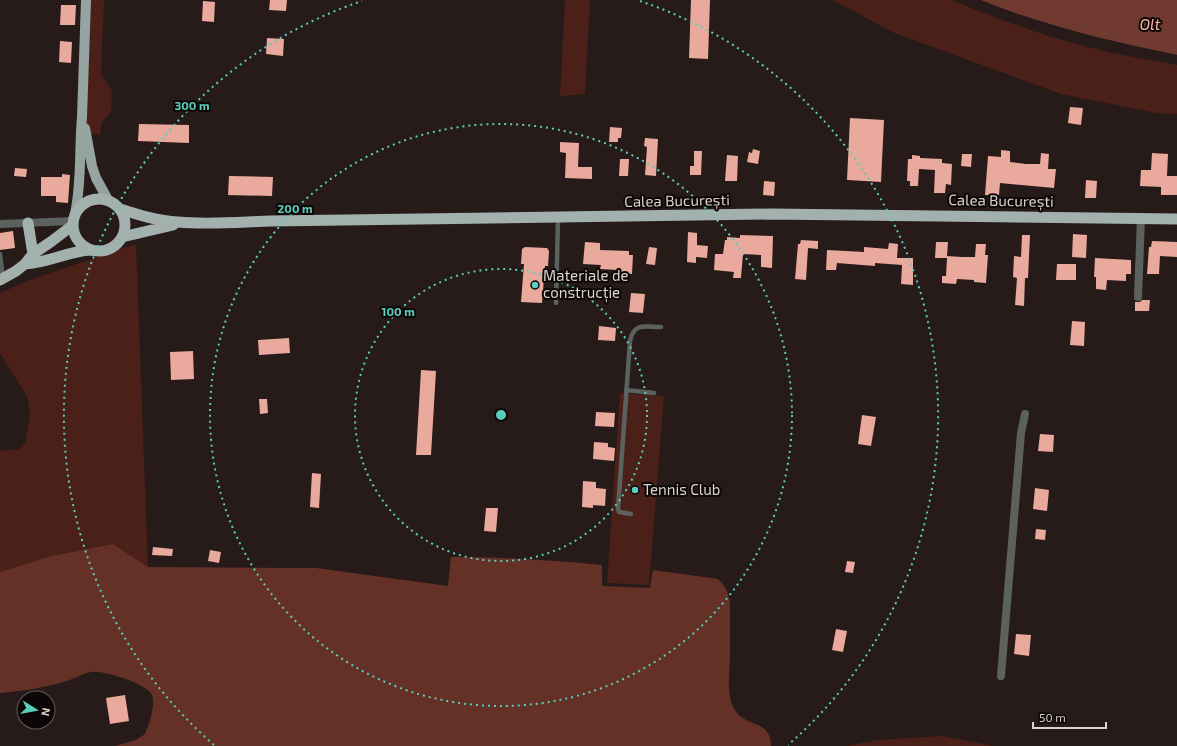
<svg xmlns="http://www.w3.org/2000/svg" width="1177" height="746" font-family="'Exo 2',sans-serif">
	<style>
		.green { fill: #4a2018 }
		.forest { fill: #653127 }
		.water { fill: #703a30 }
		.pier { fill: #271b19 }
		.building { fill: #e9a99c }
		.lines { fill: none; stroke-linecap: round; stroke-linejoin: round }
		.service { stroke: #5a615f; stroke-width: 4.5 }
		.minor { stroke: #5a615f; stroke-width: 8 }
		.primary { stroke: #96a4a1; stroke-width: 10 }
		.trunk { stroke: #a2b1ae; stroke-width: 11 }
		.ring { fill: none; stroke: #5acebd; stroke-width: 2; stroke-dasharray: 2 4 }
		.poi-dot { fill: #5acebd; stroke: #0c0706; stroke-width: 1.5 }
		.labels { text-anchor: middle; stroke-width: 4; stroke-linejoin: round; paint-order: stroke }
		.street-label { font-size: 15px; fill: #dad2d0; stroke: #0c0706 }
		.poi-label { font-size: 15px; fill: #dad2d0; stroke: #0c0706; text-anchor: start }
		.water-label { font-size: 16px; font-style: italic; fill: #f8b1a2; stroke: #0c0706 }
		.centre { fill: #5acebd; stroke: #0c0706; stroke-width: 2 }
		.ring-label { font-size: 12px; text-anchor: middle; font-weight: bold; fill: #5acebd; stroke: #0c0706; stroke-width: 4; stroke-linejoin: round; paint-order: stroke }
	</style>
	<rect width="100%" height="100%" fill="#271b19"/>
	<path class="green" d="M82,0h22l-3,74 11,17 -1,21 -9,10 -2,13 -23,-1z
		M565,0h25l-5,94 -25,2z
		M833,0h118l51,20 46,16 59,16 70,13v49l-21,-1 -95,-19 -169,-62z
		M136,244l12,323 -35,-23 -62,12 -51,16v-121l19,-2 6,-6 5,-26 -2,-19 -28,-45v-60l35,-15z
		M620,393l44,3 -15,189 -42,-2z
		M942,736l52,10h-148l32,-6z"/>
	<path class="forest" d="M113,544l35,23 168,1 132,18 3,-29c51,0 101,3 151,8v21l48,2 3,-18 65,9c8,7 10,14 12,24 0,20 0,39 0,59 -1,14 -3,32 3,45 11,22 38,11 38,39h-656l21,-6 9,-6c4,-9 11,-30 7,-39 -4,-11 -49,-25 -60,-23 -9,1 -18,7 -26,9 -21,7 -44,10 -66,12v-121l51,-16z"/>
	<path class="water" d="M981,0h196v55c-67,-14 -133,-29 -196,-55z"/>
	<path class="pier" d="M979,0l28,11 52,16 50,14 68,14v2l-69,-14 -50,-14 -52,-17 -25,-10z"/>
	<path class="building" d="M270,0h17l-1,11 -17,-1z
		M691,0h19l-2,59 -19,-1z
		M203,1l12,1 -1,20 -12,-1z
		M61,5h15l-1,20h-15z
		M267,38l17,1 -1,17 -17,-2z
		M60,41l12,1 -1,21 -12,-1z
		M1070,107l13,1 -2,17 -13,-2z
		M850,118l34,2 -3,62 -34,-2z
		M139,124l50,1v18l-51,-2z
		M610,127l12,1 -1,10h-3v4h-9z
		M645,138l13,1 -2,37 -11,-1 2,-28 -3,-1z
		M560,142l19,1 -1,24h14v12l-27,-1 1,-25 -6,-1z
		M753,149l7,2 -2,13 -11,-2 2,-10 3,1z
		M1001,150l9,1v11l16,2h14l1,-11 8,1 -1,15h8l-2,19 -54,-5 -1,12h-14l3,-39 13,1z
		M694,151h8l-1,24h-11v-9h4z
		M1152,153l16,1 -1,22h10v19h-16v-8l-21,-1 1,-16h10z
		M962,154h10l-1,13 -10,-1z
		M727,155l11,1 -1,25h-12z
		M912,155l8,1v2l22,1v4l10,1 -1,21 -5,-1 -1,9h-11l1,-23 -16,-1 -1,17h-8v-5h-3l1,-22h4z
		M620,159h9l-1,17h-9z
		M15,168l12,1 -1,8 -12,-1z
		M62,174l8,1 -2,28 -12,-1v-6h-15v-19h21z
		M229,176l44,1 -1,19 -44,-1z
		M1086,180l11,1 -1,17h-11z
		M764,181l11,1 -1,14 -11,-1z
		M13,231l2,17 -15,2v-17z
		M688,232l9,1v12l11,1 -1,12 -11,-1v6l-9,-1z
		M1073,234l14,1 -1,23 -14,-1z
		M740,235l33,1 -1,32 -11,-1v-12l-18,-1 -2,24h-8l1,-6 -20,-2 1,-16h8l2,-14h2v-3l13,1z
		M1022,235h8l-2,43h-3l-1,28 -9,-1 2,-27 -4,-1 1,-21 7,1z
		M801,240l17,1v8l-10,-1 -2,32 -11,-1 3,-35h2z
		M1152,241l25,1v15l-17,-1 -1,18h-12l2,-27h2z
		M585,242l15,1v7l29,1v4h4l-1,19 -14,-1v-3l-18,-1 1,-4 -18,-1z
		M936,242h12l-1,14 15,1h13l1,-13h10l-1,11h3l-2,28 -12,-1v-2l-17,-1 -1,5 -14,-1v-7h4l1,-18h-12z
		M889,243l9,1 -1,14h16v27l-12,-1 1,-19 -27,-2v3l-38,-3 -1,7h-10l1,-20 37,2v-5l24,2z
		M525,247l22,1 2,3 -1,15h-3l-3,37 -21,-1 3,-38h-3l1,-15z
		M649,247l8,1 -2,17 -9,-1z
		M1095,258l36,2v14h-5v7l-19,-1 -1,10 -10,-1v-12h-2z
		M1057,264h19v16h-20z
		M631,293l14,1 -2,19 -14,-1z
		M1142,300h8l-1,11h-14v-9h5z
		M1072,321l13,1 -1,24 -14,-1z
		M599,326l17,2 -1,13 -17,-1z
		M289,338l1,15 -31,2 -1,-15z
		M193,351l1,28 -23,1 -1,-28z
		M421,370l15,1 -5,84h-15z
		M259,399h8l1,14 -8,1z
		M596,412l19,1 -1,14 -19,-1z
		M862,415l14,2 -5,29 -13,-2z
		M1040,434l14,1 -1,17 -15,-1z
		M594,442l14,1v4l7,1 -1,13 -21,-2z
		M312,473l9,1 -2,34 -9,-1z
		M583,481l13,1v6l10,1 -1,17 -12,-1v3l-11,-1z
		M1035,488l14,2 -2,21 -14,-2z
		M486,508h12l-2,24 -12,-1z
		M1036,529l10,1 -1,10 -10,-1z
		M153,547l20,2 -1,7 -20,-1z
		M210,550l11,2 -2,11 -11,-2z
		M847,561l8,1 -2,11 -8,-1z
		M836,629l11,2 -4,21 -11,-2z
		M1016,634l15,1 -2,21 -15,-2z
		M125,695l4,26 -19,3 -4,-26z"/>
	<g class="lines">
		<path class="service" d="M0,254l3,24
			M556,303l2,-85
			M626,390l28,3
			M631,514l-12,-2 -1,-3 12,-168c4,-19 15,-14 31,-14"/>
		<path class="minor" d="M0,224l73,-3
			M1138,297l3,-79
			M1001,676l20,-243 4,-19"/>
		<path class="primary" d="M85,128l7,38 4,12 12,22
			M75,214c7,-33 4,-64 7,-97l4,-117"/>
		<path class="trunk" d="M73 225a26 26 0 1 1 52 0a26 26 0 1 1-52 0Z
			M120,209c19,6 38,12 58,13 31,3 62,0 93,-1l501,-7 405,5
			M28,223l5,31
			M122,237l51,-12
			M25,264c23,-1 43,-13 66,-14
			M0,280l16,-9 9,-7 8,-10 19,-13 21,-16"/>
	</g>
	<g class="ring">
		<circle cx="501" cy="415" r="146"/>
		<circle cx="501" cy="415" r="291"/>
		<path d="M214 745A437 437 0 0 1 362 1M640 1A437 437 0 0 1 788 745"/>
	</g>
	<g class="poi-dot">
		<circle cx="535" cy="285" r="4"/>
		<circle cx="635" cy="490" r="4"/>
	</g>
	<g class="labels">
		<g class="street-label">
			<text transform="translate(677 201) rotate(-1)" y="5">Calea București</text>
			<text transform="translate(1001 201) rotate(1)" y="5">Calea București</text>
		</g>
		<g class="poi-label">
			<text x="543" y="281">Materiale de<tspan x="543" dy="17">construcție</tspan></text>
			<text x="643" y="495">Tennis Club</text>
		</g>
		<g class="water-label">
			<text x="1150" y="30">Olt</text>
		</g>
	</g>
	<circle cx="501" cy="415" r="6" class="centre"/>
	<g class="ring-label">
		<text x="192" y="110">300 m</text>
		<text x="295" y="213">200 m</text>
		<text x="398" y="316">100 m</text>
	</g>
	<g transform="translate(36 710) rotate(101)"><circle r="19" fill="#0c0706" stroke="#5e5857"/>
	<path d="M0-3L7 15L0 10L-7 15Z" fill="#5acebd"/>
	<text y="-6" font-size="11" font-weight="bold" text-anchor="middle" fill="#dad2d0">N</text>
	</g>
	<path d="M1033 722v6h73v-6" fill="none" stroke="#dad2d0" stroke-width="2"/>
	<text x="1039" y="722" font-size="12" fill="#dad2d0" stroke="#0c0706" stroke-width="3" paint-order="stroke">50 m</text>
</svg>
